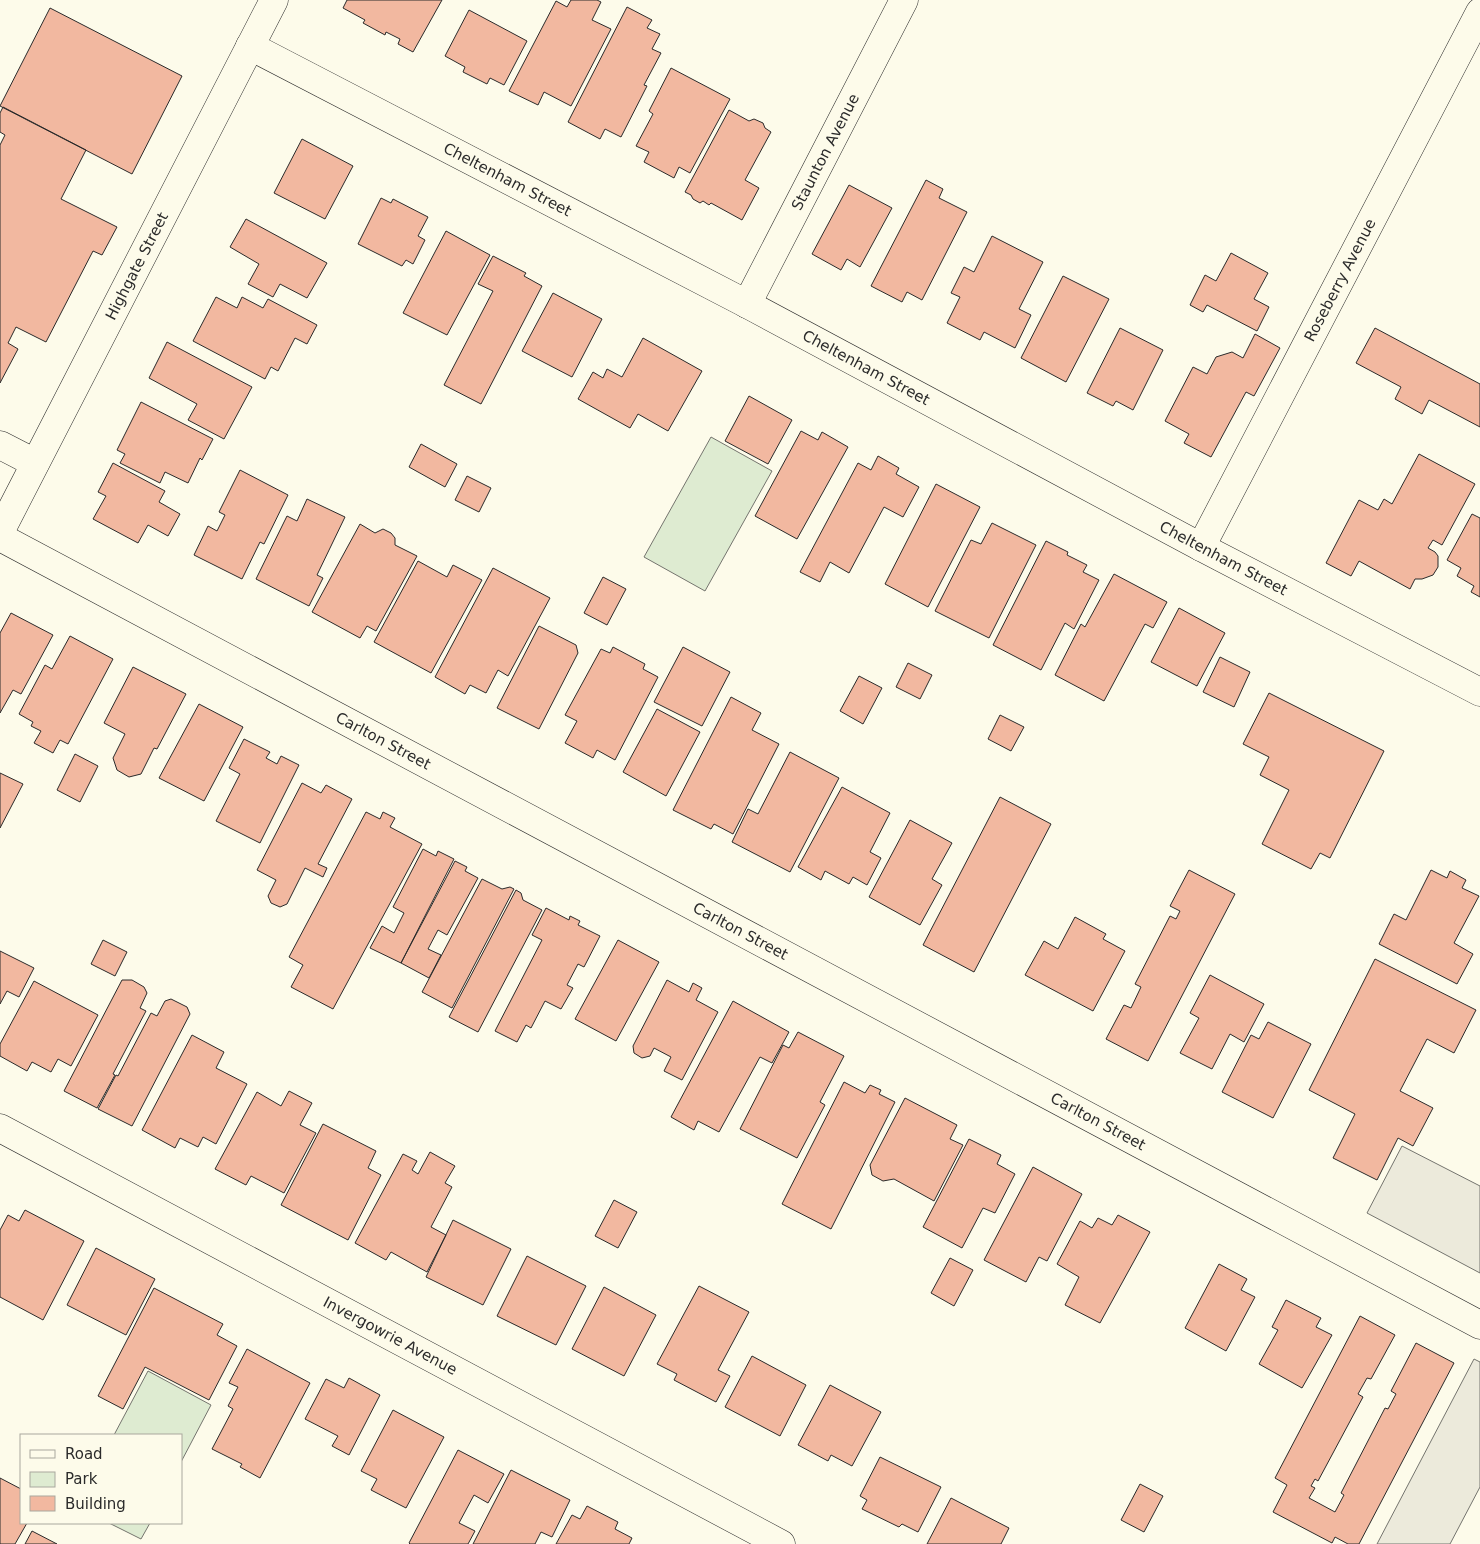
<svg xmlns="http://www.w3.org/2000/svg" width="1480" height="1544" font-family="'DejaVu Sans',sans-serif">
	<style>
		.green { fill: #deebd1; stroke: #74746e }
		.parking { fill: #eceadb; stroke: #74746e }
		.building { fill: #f2b8a0; stroke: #2b2b2b }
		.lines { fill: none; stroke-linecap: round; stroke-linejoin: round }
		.street-casing { stroke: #2b2b2b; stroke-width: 29 }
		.street { stroke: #fdfbea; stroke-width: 28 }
		.labels { text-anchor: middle; stroke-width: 4; stroke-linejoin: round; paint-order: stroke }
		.street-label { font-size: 15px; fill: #2b2b2b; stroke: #fdfbea }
	</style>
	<rect width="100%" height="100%" fill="#fdfbea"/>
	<path class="green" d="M711,437l61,34 -67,120 -61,-34z
		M148,1371l63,34 -30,57v-27h-67z
		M109,1523h41l-9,16z"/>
	<path class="parking" d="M1402,1146l78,40v87l-113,-60z
		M1474,1359l6,3v125l-30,57h-73z"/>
	<path class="building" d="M347,0h95l-29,52 -15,-8 2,-5 -14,-7 -1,3 -22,-12 2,-3 -22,-12z
		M571,0h26l4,2 -9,18 19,9 -40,77 -27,-14 -6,13 -29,-14 47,-90 11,6z
		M627,7l25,13 -5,8 13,6 -8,15 9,4 -17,32 3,1 -26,51 -16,-8 -5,10 -32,-17z
		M50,8l132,68 -50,98 -132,-68z
		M469,10l58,31 -23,44 -14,-7 -3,6 -24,-12 2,-5 -20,-11z
		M671,68l59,31 -40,74 -11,-6 -5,11 -30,-16 5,-10 -13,-6 17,-32 -4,-3z
		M3,107l83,43 -25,49 56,28 -15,28 -9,-4 -47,91 -30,-15 -8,16 10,6 -18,34v-238l5,-10 -5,-3v-19z
		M729,110l20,11 5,-2 9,4 2,5 6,4 -26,48 14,8 -17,32 -31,-17 -2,2 -6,-4 -3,2 -7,-4 -2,-4 -6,-3z
		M302,139l51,27 -28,53 -51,-26z
		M926,180l17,9 -4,9 28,14 -45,88 -15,-8 -5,10 -31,-16z
		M849,185l43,23 -32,59 -13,-8 -6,11 -29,-16z
		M381,198l10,5 2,-4 35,18 -10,19 7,4 -12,24 -7,-4 -4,6 -44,-22z
		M246,219l81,44 -20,35 -27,-14 -7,13 -25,-13 11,-20 -29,-17z
		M446,231l44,24 -43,80 -44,-22z
		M992,236l51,26 -24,47 12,6 -16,33 -31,-16 -4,8 -33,-17 13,-26 -9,-4 13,-26 10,5z
		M1231,253l37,20 -14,26 15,8 -12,24 -50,-26 -4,7 -13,-7 15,-30 11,6z
		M493,256l33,17 -2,3 18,10 -61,118 -37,-19 49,-94 -15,-7z
		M1063,276l46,23 -43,83 -45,-24z
		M553,293l49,26 -30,58 -50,-26z
		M216,297l21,11 5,-11 21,11 5,-9 49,26 -10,19 -12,-6 -17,33 -7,-4 -6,12 -72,-38z
		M1120,328l43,22 -30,60 -17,-9 -3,5 -26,-13z
		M1375,328l105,56v43l-51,-27 -7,14 -27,-15 6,-12 -45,-24z
		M1255,334l25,14 -26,48 -8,-4 -35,65 -27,-14 5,-9 -24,-13 28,-54 14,7 9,-17 16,-5 11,6z
		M643,338l59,33 -34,60 -30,-17 -8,14 -52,-29 15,-27 10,6 4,-9 15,8z
		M167,342l85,45 -28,52 -36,-19 9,-16 -48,-26z
		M749,396l43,24 -24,44 -43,-23z
		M141,402l72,37 -11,21 -2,-2 -12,25 -23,-11 -5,11 -40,-20 5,-9 -8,-4z
		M801,431l17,9 4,-8 26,15 -51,92 -42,-23z
		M421,444l36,20 -12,23 -36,-20z
		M1419,454l56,30 -33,61 -9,-5 -5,8 7,4 3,4v11l-5,8 -11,4h-7l-5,10 -51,-28 -8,15 -25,-13 33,-63 19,10 6,-11 8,5z
		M878,456l21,12 -3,6 23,13 -16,30 -19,-10 -35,66 -19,-11 -10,20 -20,-10 58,-109 13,7z
		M113,463l52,28 -6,11 21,12 -12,22 -20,-11 -10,18 -45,-24 13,-23 -8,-4z
		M240,470l48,25 -24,49 -4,-2 -18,37 -48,-24 14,-29 9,5 8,-16 -6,-3z
		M467,476l24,12 -12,24 -24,-12z
		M936,484l44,23 -52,100 -43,-23z
		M307,499l38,18 -28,58 6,3 -14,28 -53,-27 31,-63 10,5z
		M1472,514l8,4v79l-9,-5 3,-6 -17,-10 4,-8 -14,-8z
		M992,523l44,22 -47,93 -54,-27 36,-71 10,4z
		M360,524l15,9 8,-4 8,4 4,5v7l22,11 -41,75 -9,-5 -7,12 -48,-26z
		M1046,541l22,11 -1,3 20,10 -4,7 16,8 -25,49 -9,-6 -24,47 -48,-25z
		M418,561l29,16 6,-12 29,15 -51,93 -57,-31z
		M493,568l57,30 -42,78 -10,-6 -12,23 -16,-8 -5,9 -30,-17z
		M1114,574l53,28 -14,26 -8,-4 -41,77 -49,-26 26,-51 4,3z
		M603,577l23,12 -19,36 -23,-12z
		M1179,608l46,25 -28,53 -46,-24z
		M11,613l42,22 -32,59 -8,-4 -13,23v-80z
		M539,626l37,19 2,8 -39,76 -42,-21z
		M70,636l43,23 -45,85 -8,-4 -7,13 -19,-10 7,-12 -10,-5 2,-4 -14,-8 26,-49 7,4z
		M613,647l32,17 -2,5 15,8 -43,83 -18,-10 -4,8 -28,-15 12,-22 -12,-6 36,-66 9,4z
		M683,647l47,25 -28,54 -48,-24z
		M1220,657l30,15 -16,35 -31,-15z
		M908,663l24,12 -12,24 -24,-12z
		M133,667l53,27 -29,55 -3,-1 -13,26 -12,3 -12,-7 -4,-12 12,-24 -21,-11z
		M859,676l23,12 -19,36 -23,-13z
		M1269,693l115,58 -54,107 -10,-5 -9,16 -49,-25 27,-54 -29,-15 9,-18 -26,-13z
		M731,697l30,16 -9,17 27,14 -46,90 -19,-10 -3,5 -38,-19z
		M199,704l44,23 -39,74 -45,-23z
		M657,709l43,23 -34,64 -43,-24z
		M1000,715l24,12 -13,24 -23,-12z
		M244,739l26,13 -4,6 11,6 4,-8 18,9 -39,78 -44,-22 24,-47 -11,-6z
		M790,752l49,26 -49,94 -58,-30 16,-33 10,5z
		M75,754l23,12 -18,36 -23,-12z
		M0,773l23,11 -23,44z
		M302,783l19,10 5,-8 26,14 -34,65 9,4 -4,9 -18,-9 -18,36 -7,3 -9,-4 -3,-7 8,-16 -19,-10z
		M842,787l48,26 -20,39 11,6 -14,27 -14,-8 -4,7 -24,-13 -4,9 -23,-13z
		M1000,797l51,27 -77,148 -51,-27z
		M366,812l14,7 3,-7 12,6 -5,9 32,17 -89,165 -42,-22 12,-22 -14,-8z
		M910,820l42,23 -20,36 10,6 -22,40 -51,-28z
		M423,849l13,7 2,-5 16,8 -53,104 -31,-15 12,-22 12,7 10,-20 -11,-6z
		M455,861l12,6 -2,4 13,7 -31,57 -9,-5 -10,19 13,6 -12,23 -28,-15z
		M1189,870l46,24 -87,167 -42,-22 18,-34 7,3 10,-21 -6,-3 35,-68 6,3 4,-8 -10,-5z
		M1431,870l16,8 3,-7 16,9 -4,8 17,8 -25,47 19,11 -16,30 -78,-40 15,-30 12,6z
		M482,879l20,10 8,-2 4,2 -62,119 -30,-16z
		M516,890l5,3 2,7 19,10 -64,122 -29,-15z
		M546,908l23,12 1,-4 10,5 -2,4 22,11 -16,31 -6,-3 -11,21 6,3 -12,21 -16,-8 -14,27 -5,-3 -9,17 -22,-11 47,-91 -10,-5z
		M1075,917l31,17 -3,5 22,12 -32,60 -68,-36 19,-34 14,8z
		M103,940l24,12 -12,24 -24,-12z
		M618,940l41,22 -43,79 -41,-22z
		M0,951l34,17 -15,29 -12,-6 -7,13z
		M1375,959l101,51 -22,43 -27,-14 -27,52 33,17 -20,38 -15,-8 -21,42 -44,-22 22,-44 -46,-24z
		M1210,975l54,29 -20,38 -14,-8 -18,35 -32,-16 19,-35 -9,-5z
		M122,980h10l12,7 3,6 -7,15 6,3 -33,63 2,1 -18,33 -33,-17z
		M667,980l22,12 4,-9 9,5 -6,12 22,12 -36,68 -18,-9 7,-14 -17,-9 -4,8 -8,2 -8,-5 -1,-7z
		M34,981l64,34 -27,51 -13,-7 -7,13 -19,-10 -5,9 -27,-15v-12z
		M171,999l16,8 3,7 -58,112 -34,-17 18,-34 2,1 33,-63 6,3 8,-15z
		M733,1001l56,31 -17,31 -12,-6 -41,75 -21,-11 -4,9 -23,-13z
		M1268,1022l43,22 -38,74 -51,-26 29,-57 8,4z
		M798,1032l46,24 -24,46 5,3 -28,53 -57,-29 43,-84 6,3z
		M192,1035l32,17 -8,16 31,16 -31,60 -13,-7 -5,10 -18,-9 -5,10 -33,-18z
		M844,1082l21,11 5,-8 11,5 -2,4 16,8 -64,127 -49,-25z
		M289,1091l23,12 -12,22 16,8 -32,60 -33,-17 -5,9 -31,-16 42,-77 24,14z
		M905,1098l52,27 -7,14 13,6 -29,56 -40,-22 -11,2 -11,-6 -2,-10z
		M323,1124l53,27 -8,17 13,7 -33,65 -67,-35z
		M969,1139l32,16 -4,9 18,10 -20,39 -12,-5 -21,40 -39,-21z
		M430,1152l25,14 -10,17 7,4 -21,40 15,8 -19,37 -36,-20 -5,8 -31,-17 48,-89 14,7 -5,9 6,4z
		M1033,1167l49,27 -35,67 -8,-4 -13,25 -42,-22z
		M614,1200l23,12 -19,36 -23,-12z
		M25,1210l59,31 -41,79 -43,-23v-67l8,-15 11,6z
		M1118,1215l32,17 -50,91 -35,-18 14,-28 -22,-13 23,-43 12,7 6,-10 14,7z
		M453,1220l58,29 -28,56 -57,-28z
		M96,1248l59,31 -29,56 -59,-30z
		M527,1256l59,30 -30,59 -59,-29z
		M950,1258l23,12 -19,36 -23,-13z
		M1219,1264l28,15 -6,11 14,7 -29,54 -41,-23z
		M699,1286l50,26 -31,58 12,6 -14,26 -42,-22 3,-6 -20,-10z
		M604,1287l52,28 -32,61 -52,-27z
		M154,1288l69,36 -6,11 20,11 -28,54 -64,-33 -22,42 -25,-13z
		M1286,1300l35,18 -5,9 16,8 -30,53 -43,-24 19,-34 -6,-3z
		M1360,1316l35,19 -24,44 -4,-1 -9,16 5,3 -45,84 -3,-2 -4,7 4,2 -6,10 26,14 9,-17 -3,-2 44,-85 3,1 8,-15 -5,-3 25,-48 38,20 -95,181h-11l-13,-7 -3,6 -59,-31 14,-27 -12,-7z
		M247,1349l63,34 -50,95 -20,-11 2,-3 -30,-15 21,-40 -5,-3 10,-19 -9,-4z
		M752,1356l54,29 -26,51 -55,-29z
		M349,1378l31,17 -31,60 -17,-9 6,-10 -33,-17 21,-40 18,9z
		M830,1385l51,27 -29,54 -21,-11 -3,6 -30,-16z
		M393,1410l51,27 -38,71 -35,-18 6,-11 -16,-8z
		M458,1450l46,24 -16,29 -14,-8 -15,28 16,8 -7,13h-58l-1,-1z
		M880,1457l61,30 -23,45 -16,-8 -3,3 -37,-18 5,-9 -7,-4z
		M511,1470l59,30 -18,37 -11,-5 -6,12h-62z
		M0,1478l21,11v34h6l-12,21h-15z
		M1140,1484l23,12 -19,36 -23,-12z
		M951,1498l58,30 -8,16h-74z
		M587,1506l31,16 -3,7 17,9 -3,6h-73l16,-29 8,4z
		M32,1531l25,13h-32z"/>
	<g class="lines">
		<g class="street-casing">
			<g id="street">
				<path id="s1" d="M250,46l497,258 454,243 279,145"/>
				<path id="s2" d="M747,304l157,-304"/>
				<path d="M0,445l35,18"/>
				<path id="s3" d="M0,532l274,-532"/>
				<path id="s4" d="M0,537l1480,788"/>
				<path id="s5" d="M1201,547l279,-535"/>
				<path id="s6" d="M0,1128l781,416"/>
			</g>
		</g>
		<use href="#street" class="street"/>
	</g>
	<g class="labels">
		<g class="street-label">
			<text dy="5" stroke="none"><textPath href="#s2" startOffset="171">Staunton Avenue</textPath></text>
			<text dy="5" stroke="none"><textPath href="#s1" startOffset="290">Cheltenham Street</textPath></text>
			<text dy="5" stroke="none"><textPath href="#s3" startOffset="299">Highgate Street</textPath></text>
			<text dy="5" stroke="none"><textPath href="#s5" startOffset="301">Roseberry Avenue</textPath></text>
			<text dy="5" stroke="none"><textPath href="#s1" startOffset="695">Cheltenham Street</textPath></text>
			<text dy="5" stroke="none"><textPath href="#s1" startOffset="1100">Cheltenham Street</textPath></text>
			<text dy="5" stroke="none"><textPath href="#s4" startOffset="434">Carlton Street</textPath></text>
			<text dy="5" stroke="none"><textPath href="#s4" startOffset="839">Carlton Street</textPath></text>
			<text dy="5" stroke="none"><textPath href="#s4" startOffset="1244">Carlton Street</textPath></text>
			<text dy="5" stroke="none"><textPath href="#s6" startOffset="442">Invergowrie Avenue</textPath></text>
		</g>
	</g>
	<rect x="20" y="1434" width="162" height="90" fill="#fdfbea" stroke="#a9a89e"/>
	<rect x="30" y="1450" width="25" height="8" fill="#fdfbea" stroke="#a9a89e"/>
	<text x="65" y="1459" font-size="15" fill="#2b2b2b">Road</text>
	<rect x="30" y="1472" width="25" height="15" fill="#deebd1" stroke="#a9a89e"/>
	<text x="65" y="1484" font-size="15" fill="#2b2b2b">Park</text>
	<rect x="30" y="1496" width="25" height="15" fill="#f2b8a0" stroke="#a9a89e"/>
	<text x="65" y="1509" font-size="15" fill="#2b2b2b">Building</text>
</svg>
